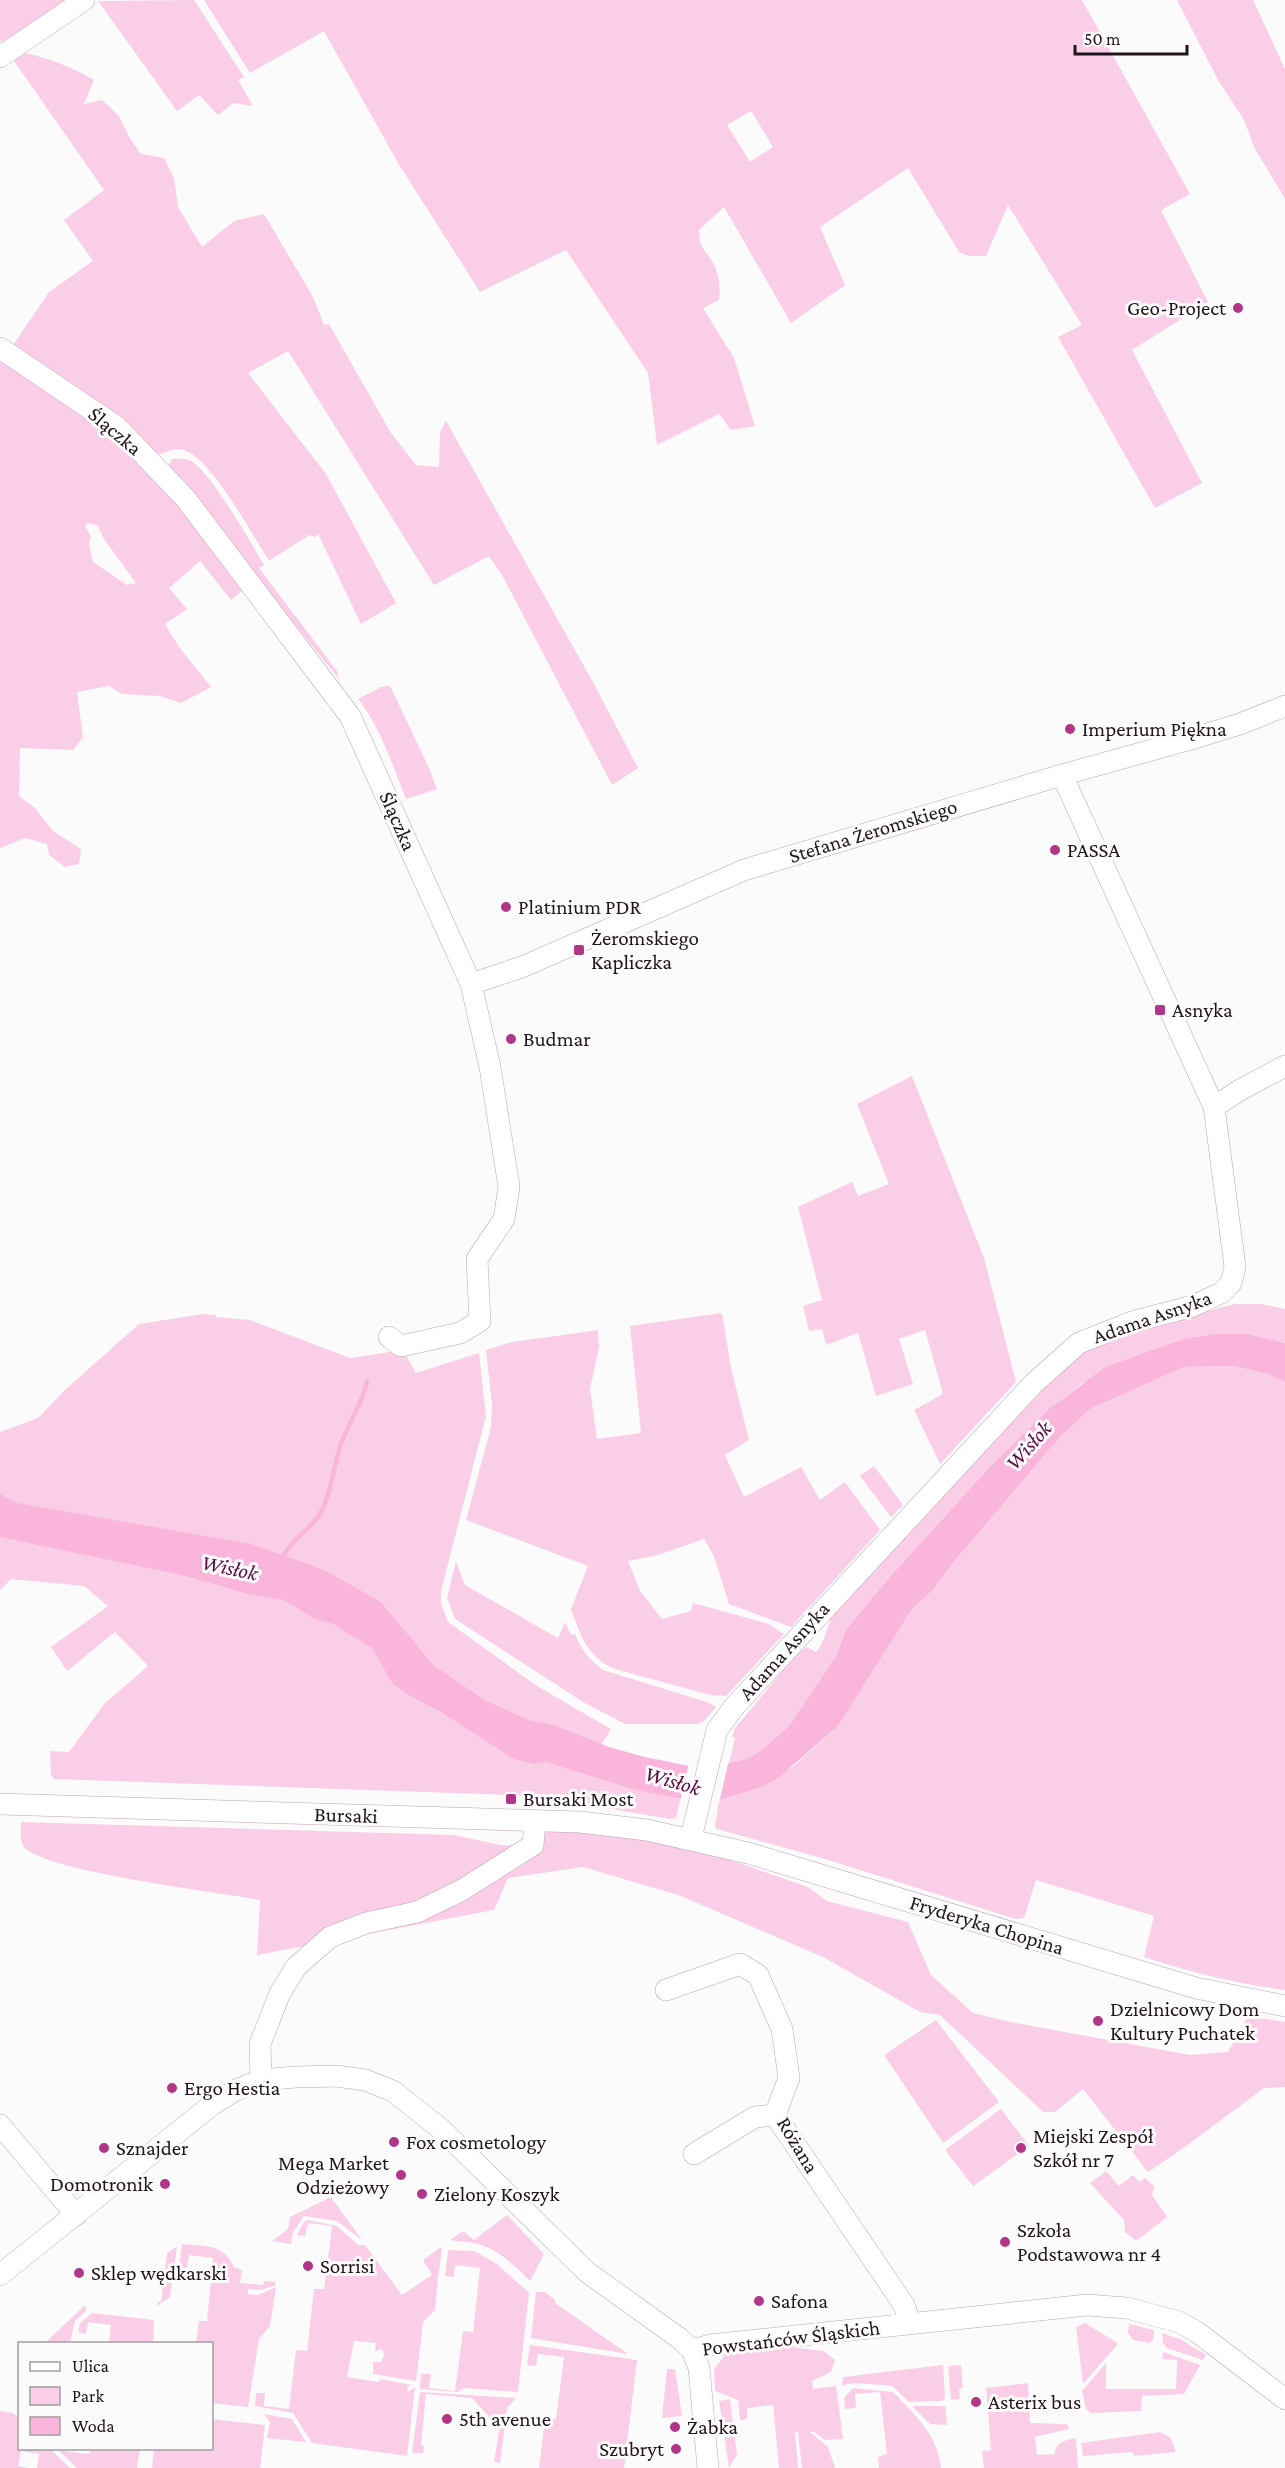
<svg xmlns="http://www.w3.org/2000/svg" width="1285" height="2468" font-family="'Crimson Pro',serif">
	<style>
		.green { fill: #fbcee7; fill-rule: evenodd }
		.water { fill: #fab5dd }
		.pier { fill: #fbfbfb }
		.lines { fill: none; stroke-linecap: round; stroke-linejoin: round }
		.stream { stroke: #fab5dd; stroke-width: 4.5 }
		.minor-casing { stroke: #bfa3b3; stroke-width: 22 }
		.minor { stroke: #fff; stroke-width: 21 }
		.poi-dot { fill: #b13688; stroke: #fbfbfb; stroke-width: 2 }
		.labels { text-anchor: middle; stroke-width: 6; stroke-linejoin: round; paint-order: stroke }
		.poi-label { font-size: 21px; fill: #1f151a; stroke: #fbfbfb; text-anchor: start }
		.street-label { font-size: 21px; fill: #1f151a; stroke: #fbfbfb }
		.water-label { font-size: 22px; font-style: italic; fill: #5a0b42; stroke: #fbfbfb }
	</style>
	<rect width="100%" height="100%" fill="#fbfbfb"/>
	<path class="green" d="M0,0h66l-64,42 -2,-2z
		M194,0l50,77 -6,3 15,26 -20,-3 -15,12 -19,-20 -22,16 -79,-110z
		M204,0h878l108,194 -29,16 47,92 -76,48 70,133 -47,25 -97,-171 24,-12 -74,-120 -22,51h-17l-10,-4 -51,-84 -88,59 25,58 -54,38 -67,-116 -25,23c0,23 11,22 17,40 4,10 4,20 3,30l-16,8 31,50 21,68 -24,4 -12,-16 -62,31 -9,-72 -82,-123 -86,42 -82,-129 -74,-132 -74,42zM751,111l22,36 -23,15 -23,-37z
		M1177,0h76l32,69v130l-31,-52 -10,-27 -26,-40z
		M25,53c26,6 47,14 69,27l-10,24 18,-4 17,16 12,24 10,14 23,4 10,20 4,29 24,40 32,-26 30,-7 49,83 11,28 5,-1 62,109 25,32 23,2 1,-35 6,-11 148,263 44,84 -26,17 -109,-208 -14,-21 -55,29 -146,-234 -40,22 78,101 70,129 -35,21 -43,-90 -3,3 -6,-2 -40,26c-16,-25 -58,-103 -85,-111 -10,-3 -18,3 -28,5l-145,-107 38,-56 44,-31 -29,-41 40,-30 -90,-129z
		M0,358l109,75 67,69 68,87 -13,11 -31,-39 -31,27 18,21 -22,15 14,23 32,40 -30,16 -21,-7 -38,-2 -13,-8 -32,6 6,45 -10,13 -53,-2 -1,48 16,12 18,23 28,18 -2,15 -14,3 -16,-12 -2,-11 -22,-6 -25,10zM88,523l9,2 7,14 32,44 -9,2 -34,-23 -4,-18 2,-7 -6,-11z
		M172,459c6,0 13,-1 19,2 20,11 60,82 73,104l-5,3 78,103 2,8 -172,-212z
		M390,686l39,82 8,21 -31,10c-14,-34 -25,-71 -48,-100l23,-12z
		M912,1076l72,182 32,124 -76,82 -26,-54 29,-16 -18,-64 -26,9 14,45 -37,12 -18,-63 -32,12 -4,-16 -13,2 -6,-25 19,-6 -24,-93 54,-25 6,14 31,-12 -32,-80z
		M1235,1304h26l24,5v34l-37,-9h-33l-28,4 -106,46 -32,26 -63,61 -99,109 -41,50 -10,26 -47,70 -25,22 -17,11 -18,4 6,-25 -3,-1 3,-9 61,-73 11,-8 9,5 6,-9 12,-33 200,-216 45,-39 9,-6 63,-23z
		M722,1313l9,55 18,72 -24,15 19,42 57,-30 19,33 25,-18 35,48 -89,97 -62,-23 -15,-48 -10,-17 -46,16 -30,6 12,30 22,28 29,-8 2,-8 76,21 15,10 -58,62 -16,-1 -95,-26c-27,-11 -35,-34 -44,-60l17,-43 -122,-46 25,-93 1,-22 -6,-55 26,-8 86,-12 1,17 -9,42 7,50 44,-6 -11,-107z
		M203,1314l13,1v2l34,3 100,38 53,-8 13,23 63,-20 7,63 -45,175v12l7,19 89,64 74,43 -13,21 -38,-13 -34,32 7,-5 13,-2 134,37 -4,19 -6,1 -134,-23 -482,-17 -3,-4 -1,-24 19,1 36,-49 43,-37 -33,-34 -48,39 -16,-24 57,-41 -24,-20 -73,-7 -11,11v-158l38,-14 27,-28 74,-66z
		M1233,1366l35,8 17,8v608c-48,-6 -95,-18 -141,-33l10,-41 -118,-36 -12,38 -8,1 -191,-60 -108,-30 -2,-2 4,-27 40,-12 36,-23 43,-39 74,-117 20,-18 20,-27 108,-127 30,-28 94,-42z
		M874,1466l29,39 -12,12 -31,-41z
		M456,1561l9,24 93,53 7,-16 6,13 4,-1c6,16 15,26 28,36l104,32 9,5 -13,15h-3l1,2h-76l-42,-22 -128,-83 -8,-21z
		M21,1822l433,13 46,10 26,1 9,-24 158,25 115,40 19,14 81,21 23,53 42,38 38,9 179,33 38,-3 20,-36 37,6v65l-21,1 -82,61 -34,23 -65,-83 -28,23h-12l-103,-97 -20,-3 -97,-55 -142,-61 -98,-29 -75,11 -14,32 -237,45 3,-55c-43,-8 -211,-28 -235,-52 -6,-7 -4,-18 -4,-26z
		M936,2020l63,82 -56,41 -59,-88z
		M1001,2109l28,37 -56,40 -28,-36z
		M1106,2171l13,15 14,-11 6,7 6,-4 9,8 -2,9 15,22 -31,24 -11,-9 -1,-12 -34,-37z
		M331,2197l31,43 -25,-19 -33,-5 -11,16 -2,12 -19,-3 16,-12 2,-12z
		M507,2215l37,39 -14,27c-15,-15 -34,-34 -56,-38 -8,-2 -16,-1 -24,-3l13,-9 11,9z
		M308,2220l29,6 21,19h7l37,50 30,-20 -9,-15 18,-13 1,3 -4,27 -3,33 -12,12 -7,59 -43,-7v-12h8l3,-7 -2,-6 -7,2 1,-8 -22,-2 -7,36 32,5 1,-3 32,6 -5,2 1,5 7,-5 -8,69 -95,-13 -19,-30 -38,-7 1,-13h9l-1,13 25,3 7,-59 11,1 7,-62h10l8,-63 -24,-3 -3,13 -8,-1 7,-13z
		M182,2244c24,3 41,-1 52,23l8,3 -2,13 23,2 1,-4 11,1 1,3 -15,5 -13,-1v5l10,1 18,-8 -6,39 -11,13 -11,68 -36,-4v-59l-16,-1 3,-22h8l6,-63 -24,-3 -2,13 -8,-1z
		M177,2246l-7,51 -13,9 1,-4h3l6,-49z
		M448,2250l26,1 23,13 32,29 -11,99 -54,-4 -6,4 -38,-3 1,-15h10l-2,14 26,3 8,-60 10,1 7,-64 -25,-3 -1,12 -9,-1z
		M536,2292h9l11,9 -1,2 73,51 -97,-16z
		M85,2305l1,6 -11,10 -5,22h-25z
		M92,2313l62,7 -1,23h-44l2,-18 -23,-3 -2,12 -8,-2 2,-9z
		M1085,2323l31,19 1,3 -34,39 -7,-57z
		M1129,2324l25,6 -1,10 -3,3 -17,-3 -5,-7z
		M1162,2333l18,6 26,16 -3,5 -36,-12 -4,-5z
		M530,2345l107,15 -13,108h-85l6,-50 11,1 8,-62 -26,-3 -2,12 -9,-1z
		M780,2346l44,5 11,9 -4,12 -19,9 1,8 23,-3 7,53 -18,1 -11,-8h-4l18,15 7,21h-33l-4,-36h-3l3,36h-19l-6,-63 -26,3v11l-7,1 -2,-20 -23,-9 -1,-22 15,-19z
		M1163,2352l37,13 -16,29 -42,2 -1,15 -50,2 -5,-4 -4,-18 24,-28v26h70l1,-29 -15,-1z
		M943,2365l2,33 -3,3 -33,1 -17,-16 -35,-3 -15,2 1,-8z
		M961,2365l2,23 -4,1 1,10 -9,1 -3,-34z
		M667,2369h8l7,47 -20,2z
		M1028,2383l2,40 37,1 2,5 -34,8 2,18 18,-1c0,-12 11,-14 21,-16l2,30h-94l-2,-17 9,-1 -5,-62z
		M853,2388l40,4c22,23 45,43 48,76h-62l-1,-11 9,-3 -7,-62 -25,2 1,14 -11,1 -1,-11z
		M420,2392l96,6 -9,10 -7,55 -6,-1 6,-38 -5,-1 -23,-25 -46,-4 -5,51 3,1 -1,7h-11z
		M730,2399l7,56 -8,13 -10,-67z
		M912,2406h33l2,19 -17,-1z
		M0,2411l13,2 6,5 1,30 30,1 20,19h-33l2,-14 -18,-3 -3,15 10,2h-28z
		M264,2414l28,5 14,23 -39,-4 3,-16z
		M212,2419l53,6 -5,43h-108l2,-19 58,-1z
		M1160,2432l10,5 6,15 -42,4 -2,-4 -49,4 -2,-13z
		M94,2449h46l-3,19h-60l-19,-18 29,4z"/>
	<path class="water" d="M1215,1334h33l37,9v39l-17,-8 -35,-8 -49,1 -94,42 -30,28 -108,127 -20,27 -20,18 -74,117 -60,52 -19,10 -40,12 -37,-1 -46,-9 -90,-28 -13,2 -19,-5 -73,-47 -34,-18 -15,-11 -20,-35 -39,-24 -18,-5 -31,-19 -36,-6 -62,-18 -186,-39v-43l17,9 234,41 52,18 25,10 53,30 52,63 53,36 43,19 25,5 55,22 36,10 44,9 40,-3 18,-4 17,-11 25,-22 47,-70 10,-26 41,-50 99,-109 62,-61 57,-43 82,-29z"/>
	<path class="pier" d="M729,1760l-10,43 -39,-1 9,-39z"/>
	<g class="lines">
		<path class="stream" d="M282,1560c7,-19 25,-28 36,-43 14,-22 15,-52 24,-76 8,-21 20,-36 25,-60"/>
		<g class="minor-casing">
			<path id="minor" d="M0,57l84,-57
				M0,348l117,79 69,72 164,217 121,268 19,83 19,120 -5,32 -27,40 3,62 -20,12 -59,13 -12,-9
				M471,984l51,-17 222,-97 318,-95 129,-36 49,-15 45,-18
				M1214,1107l26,-17 45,-24
				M0,1804l580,18 67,8 101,23 448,135 89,18
				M691,1838l26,-108 17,-23 299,-323 46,-41 53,-21 61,-16 28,-13 10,-10 4,-16 -21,-160 -152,-332
				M666,1990l74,-26 18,11 24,54 7,49 -14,37 129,190 6,18
				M261,2080l-1,-36 20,-51 16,-26 34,-30 36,-14 51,-11 45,-22 71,-45 2,-23
				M0,2125l76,90
				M694,2154l61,-37 20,-2
				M0,2275l213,-171 23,-14 25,-10 35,-3 40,-1 29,4 28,11 48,38 146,143 92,66 13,12 7,18 9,100
				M692,2350l18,-5 377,-40 40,3 52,14 18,10 88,67"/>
		</g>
		<use href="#minor" class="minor"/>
	</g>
	<g class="poi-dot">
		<circle cx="1238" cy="308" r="6"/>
		<circle cx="1070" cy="729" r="6"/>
		<circle cx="1055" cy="850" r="6"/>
		<circle cx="506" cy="907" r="6"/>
		<rect x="573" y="944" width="12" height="12" rx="3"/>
		<rect x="1154" y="1004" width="12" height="12" rx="3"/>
		<circle cx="511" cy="1039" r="6"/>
		<rect x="505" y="1793" width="12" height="12" rx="3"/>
		<circle cx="1098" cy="2021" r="6"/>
		<circle cx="172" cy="2088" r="6"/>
		<circle cx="394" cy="2142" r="6"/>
		<circle cx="104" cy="2148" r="6"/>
		<circle cx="1021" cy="2148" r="6"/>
		<circle cx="401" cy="2175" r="6"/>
		<circle cx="165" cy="2184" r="6"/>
		<circle cx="422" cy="2194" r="6"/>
		<circle cx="1005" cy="2242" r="6"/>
		<circle cx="308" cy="2266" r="6"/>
		<circle cx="79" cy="2273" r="6"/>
		<circle cx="759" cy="2301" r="6"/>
		<circle cx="976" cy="2402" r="6"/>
		<circle cx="447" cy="2419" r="6"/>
		<circle cx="675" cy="2427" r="6"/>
		<circle cx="676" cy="2449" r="6"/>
	</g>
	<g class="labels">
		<g class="poi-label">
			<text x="1226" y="315" text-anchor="end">Geo-Project</text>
			<text x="1082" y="736">Imperium Piękna</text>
			<text x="1067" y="857">PASSA</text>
			<text x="518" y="914">Platinium PDR</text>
			<text x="591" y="945">Żeromskiego<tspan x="591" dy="24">Kapliczka</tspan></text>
			<text x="1172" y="1017">Asnyka</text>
			<text x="523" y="1046">Budmar</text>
			<text x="523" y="1806">Bursaki Most</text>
			<text x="1110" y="2016">Dzielnicowy Dom<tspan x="1110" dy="24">Kultury Puchatek</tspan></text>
			<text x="184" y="2095">Ergo Hestia</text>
			<text x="1033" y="2143">Miejski Zespół<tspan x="1033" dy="24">Szkół nr 7</tspan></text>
			<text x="406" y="2149">Fox cosmetology</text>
			<text x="116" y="2155">Sznajder</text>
			<text x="389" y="2170" text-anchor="end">Mega Market<tspan x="389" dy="24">Odzieżowy</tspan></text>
			<text x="153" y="2191" text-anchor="end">Domotronik</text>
			<text x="434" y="2201">Zielony Koszyk</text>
			<text x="1017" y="2237">Szkoła<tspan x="1017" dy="24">Podstawowa nr 4</tspan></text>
			<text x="320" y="2273">Sorrisi</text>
			<text x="91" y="2280">Sklep wędkarski</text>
			<text x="771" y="2308">Safona</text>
			<text x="988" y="2409">Asterix bus</text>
			<text x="459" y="2426">5th avenue</text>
			<text x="687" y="2434">Żabka</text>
			<text x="664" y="2456" text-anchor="end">Szubryt</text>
		</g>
		<g class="street-label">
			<text transform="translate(115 431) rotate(40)" y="7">Ślączka</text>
			<text transform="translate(398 821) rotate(66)" y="7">Ślączka</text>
			<text transform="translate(873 831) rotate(-17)" y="7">Stefana Żeromskiego</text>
			<text transform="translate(1152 1317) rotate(-19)" y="7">Adama Asnyka</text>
			<text transform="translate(784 1651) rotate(-48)" y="7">Adama Asnyka</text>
			<text transform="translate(346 1815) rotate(2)" y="7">Bursaki</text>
			<text transform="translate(987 1925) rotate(17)" y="7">Fryderyka Chopina</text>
			<text transform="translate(798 2145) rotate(59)" y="7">Różana</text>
			<text transform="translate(791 2338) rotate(-7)" y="7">Powstańców Śląskich</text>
		</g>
		<g class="water-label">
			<text transform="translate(1028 1445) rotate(-48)" y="8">Wisłok</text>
			<text transform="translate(230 1567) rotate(12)" y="8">Wisłok</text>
			<text transform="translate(673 1780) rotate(16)" y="8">Wisłok</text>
		</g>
	</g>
	<rect x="18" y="2342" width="195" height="108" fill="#fbfbfb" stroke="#a39fa1" stroke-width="1.5"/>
	<rect x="30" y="2362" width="30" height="9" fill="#ffffff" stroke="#a39fa1" stroke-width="1.5"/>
	<text x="72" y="2372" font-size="18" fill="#1f151a">Ulica</text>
	<rect x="30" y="2387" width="30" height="18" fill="#fbcee7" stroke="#a39fa1" stroke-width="1.5"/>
	<text x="72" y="2402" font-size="18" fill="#1f151a">Park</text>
	<rect x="30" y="2417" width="30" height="18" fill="#fab5dd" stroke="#a39fa1" stroke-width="1.5"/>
	<text x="72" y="2432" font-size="18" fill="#1f151a">Woda</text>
	<path d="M1075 45v9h112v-9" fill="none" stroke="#1f151a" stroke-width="3"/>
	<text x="1084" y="45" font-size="18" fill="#1f151a" stroke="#fbfbfb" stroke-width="4.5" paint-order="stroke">50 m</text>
</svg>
